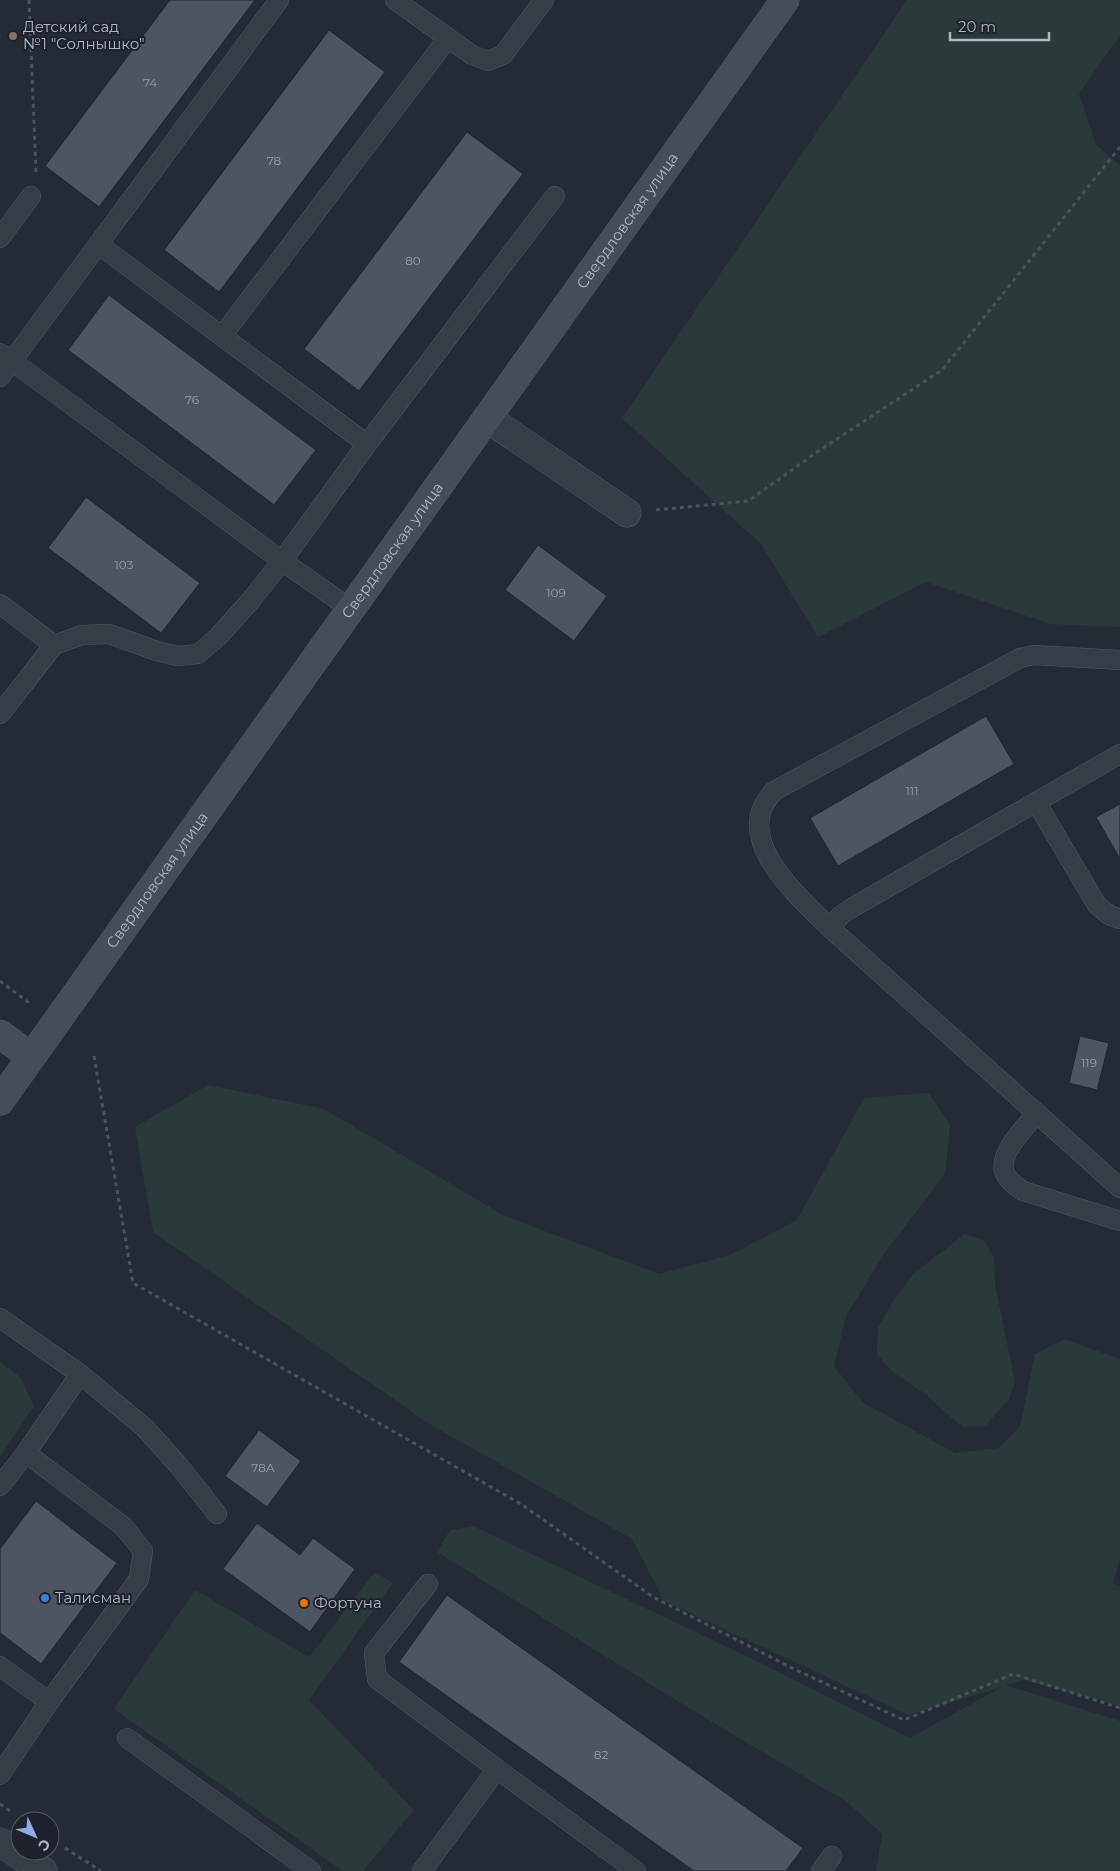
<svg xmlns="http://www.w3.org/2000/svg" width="1120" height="1871" font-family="Montserrat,sans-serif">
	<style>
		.green { fill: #2a3a3b }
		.building { fill: #4d5462; stroke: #1f242e }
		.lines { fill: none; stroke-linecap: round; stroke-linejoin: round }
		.service-casing { stroke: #555b65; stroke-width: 20 }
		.minor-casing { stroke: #555b65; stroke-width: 29 }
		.secondary-casing { stroke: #555b65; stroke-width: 29 }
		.path { stroke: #485659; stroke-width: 3; stroke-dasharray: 4 4; stroke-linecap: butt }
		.service { stroke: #373d47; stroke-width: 19 }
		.minor { stroke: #373d47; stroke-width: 28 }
		.secondary { stroke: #464c59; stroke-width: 28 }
		.education-dot { fill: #8d6e63; stroke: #1d222c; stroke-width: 2 }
		.shop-dot { fill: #3f7fe0; stroke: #1d222c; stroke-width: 2 }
		.food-dot { fill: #e8710a; stroke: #1d222c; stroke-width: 2 }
		.labels { text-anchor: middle; stroke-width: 4; stroke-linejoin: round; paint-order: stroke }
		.number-label { font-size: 12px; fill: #999fab }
		.poi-label { font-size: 15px; fill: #b2b8c3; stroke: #1d222c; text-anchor: start }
		.street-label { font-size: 15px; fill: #b2b8c3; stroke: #1d222c }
	</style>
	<rect width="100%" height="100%" fill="#242b36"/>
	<path class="green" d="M907,0h213v35l-41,59 17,51 24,20v462l-69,-3 -125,-42 -108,55 -57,-93 -139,-126z
		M208,1085l116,24 181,107 154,58 71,-19 67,-35 67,-122 65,-5 21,32 -5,49 -59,77 -40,65 -12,50 28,36 93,51 44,-5 21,-22 15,-72 29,-15 56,20v200l-7,25 7,3v119l-96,-26 -18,5 114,36v150h-244l6,-37 -35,-32 -150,-89 -260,-161 13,-22 23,-4 290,138 147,74 92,-51 -94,28 -244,-114 -32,-62 -204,-116 -275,-191 -18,-105z
		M965,1234l18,6 11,17 1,28 20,97 -6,17 -23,26 -22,2 -16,-12 -21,-20 -36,-24 -14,-17 1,-27 16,-27 20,-27z
		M0,1362l20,15 14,29 -34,51z
		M375,1572l18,11 -84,117 105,110 -51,61h-20l-229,-162 81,-119 114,67z"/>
	<path class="building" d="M170,0h85l-156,207 -54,-41z
		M329,30l56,42 -166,220 -55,-42z
		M467,132l56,42 -164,217 -55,-42z
		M109,295l207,155 -42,55 -206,-155z
		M86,497l114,86 -39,50 -113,-85z
		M538,545l69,51 -33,45 -69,-51z
		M986,716l28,48 -176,102 -28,-48z
		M1120,804v55l-24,-42z
		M1080,1036l29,7 -12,47 -28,-7z
		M259,1430l42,31 -34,46 -42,-31z
		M36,1501l81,62 -76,101 -41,-31v-84z
		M257,1523l43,32 13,-17 42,31 -45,63 -87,-63z
		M447,1595l356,253 -17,23h-92l-295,-209z"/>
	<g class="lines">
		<g class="service-casing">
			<path id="service" d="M395,0l77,55 16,6 15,-6 41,-55
				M0,238l31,-42
				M98,244l269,200
				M222,336l226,-298
				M0,353l12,8 267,-361
				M0,377l12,-16 270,200 69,48
				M0,604l54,41
				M1120,660l-86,-5 -14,3 -246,133c-45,47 24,105 56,137l290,260
				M0,714l54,-69 28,-10 27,-1 48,17 20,5 21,-2 20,-17 33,-37 31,-39 85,-117 188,-248
				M1036,802l84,-48
				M830,928l11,-13 9,-6 186,-107 61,103 12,10 11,4
				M1037,1113c-11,14 -38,39 -33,58 3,9 12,15 19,20l97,30
				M0,1318l80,56 65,54 34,38 38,48
				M0,1486l26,-33 54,-79
				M0,1666l49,36 90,-123 4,-28 -20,-25 -97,-73
				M127,1738l184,133
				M497,1769l139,102
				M0,1775l49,-73
				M422,1871l75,-102 -120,-90 -3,-26 54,-69
				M821,1871l11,-15"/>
		</g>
		<g class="minor-casing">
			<path id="minor" d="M487,418l140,95
				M0,1842l43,29"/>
		</g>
		<g class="secondary-casing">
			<g id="secondary">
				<path d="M0,1034l31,23"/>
				<path id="s1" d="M0,1101l785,-1101"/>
			</g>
		</g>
		<path class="path" d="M29,0l7,172
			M656,510l92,-9 75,-53 119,-78 178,-223
			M0,981l32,24
			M94,1056l39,227 388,221 132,93 143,73 108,50 109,-46 107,34
			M0,1804l12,8
			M65,1848l36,23"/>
		<use href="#service" class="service"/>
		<use href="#minor" class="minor"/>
		<use href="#secondary" class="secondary"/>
	</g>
	<circle class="education-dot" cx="13" cy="36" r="5"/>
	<circle class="shop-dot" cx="45" cy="1598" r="5"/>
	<circle class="food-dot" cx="304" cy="1603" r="5"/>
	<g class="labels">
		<g class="number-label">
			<text x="150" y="87">74</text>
			<text x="274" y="165">78</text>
			<text x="413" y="265">80</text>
			<text x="192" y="404">76</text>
			<text x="124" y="569">103</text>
			<text x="556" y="597">109</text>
			<text x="912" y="795">111</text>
			<text x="1089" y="1067">119</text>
			<text x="263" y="1472">78А</text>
			<text x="601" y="1759">82</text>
		</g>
		<g class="poi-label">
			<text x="23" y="32">Детский сад<tspan x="23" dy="17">№1 "Солнышко"</tspan></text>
			<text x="55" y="1603">Талисман</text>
			<text x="314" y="1608">Фортуна</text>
		</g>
		<g class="street-label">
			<text dy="5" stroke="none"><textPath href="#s1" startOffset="1081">Свердловская улица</textPath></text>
			<text dy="5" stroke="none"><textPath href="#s1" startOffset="676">Свердловская улица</textPath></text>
			<text dy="5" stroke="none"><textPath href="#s1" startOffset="271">Свердловская улица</textPath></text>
		</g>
	</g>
	<g transform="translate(35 1836) rotate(134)"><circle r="24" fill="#1d222c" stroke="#595e68"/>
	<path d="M0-4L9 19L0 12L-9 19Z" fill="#91ade9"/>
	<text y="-8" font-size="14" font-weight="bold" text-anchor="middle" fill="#b2b8c3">С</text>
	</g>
	<path d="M950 32v8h99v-8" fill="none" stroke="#b2b8c3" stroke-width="2.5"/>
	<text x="958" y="32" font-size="15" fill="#b2b8c3" stroke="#1d222c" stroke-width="4" paint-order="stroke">20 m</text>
</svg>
